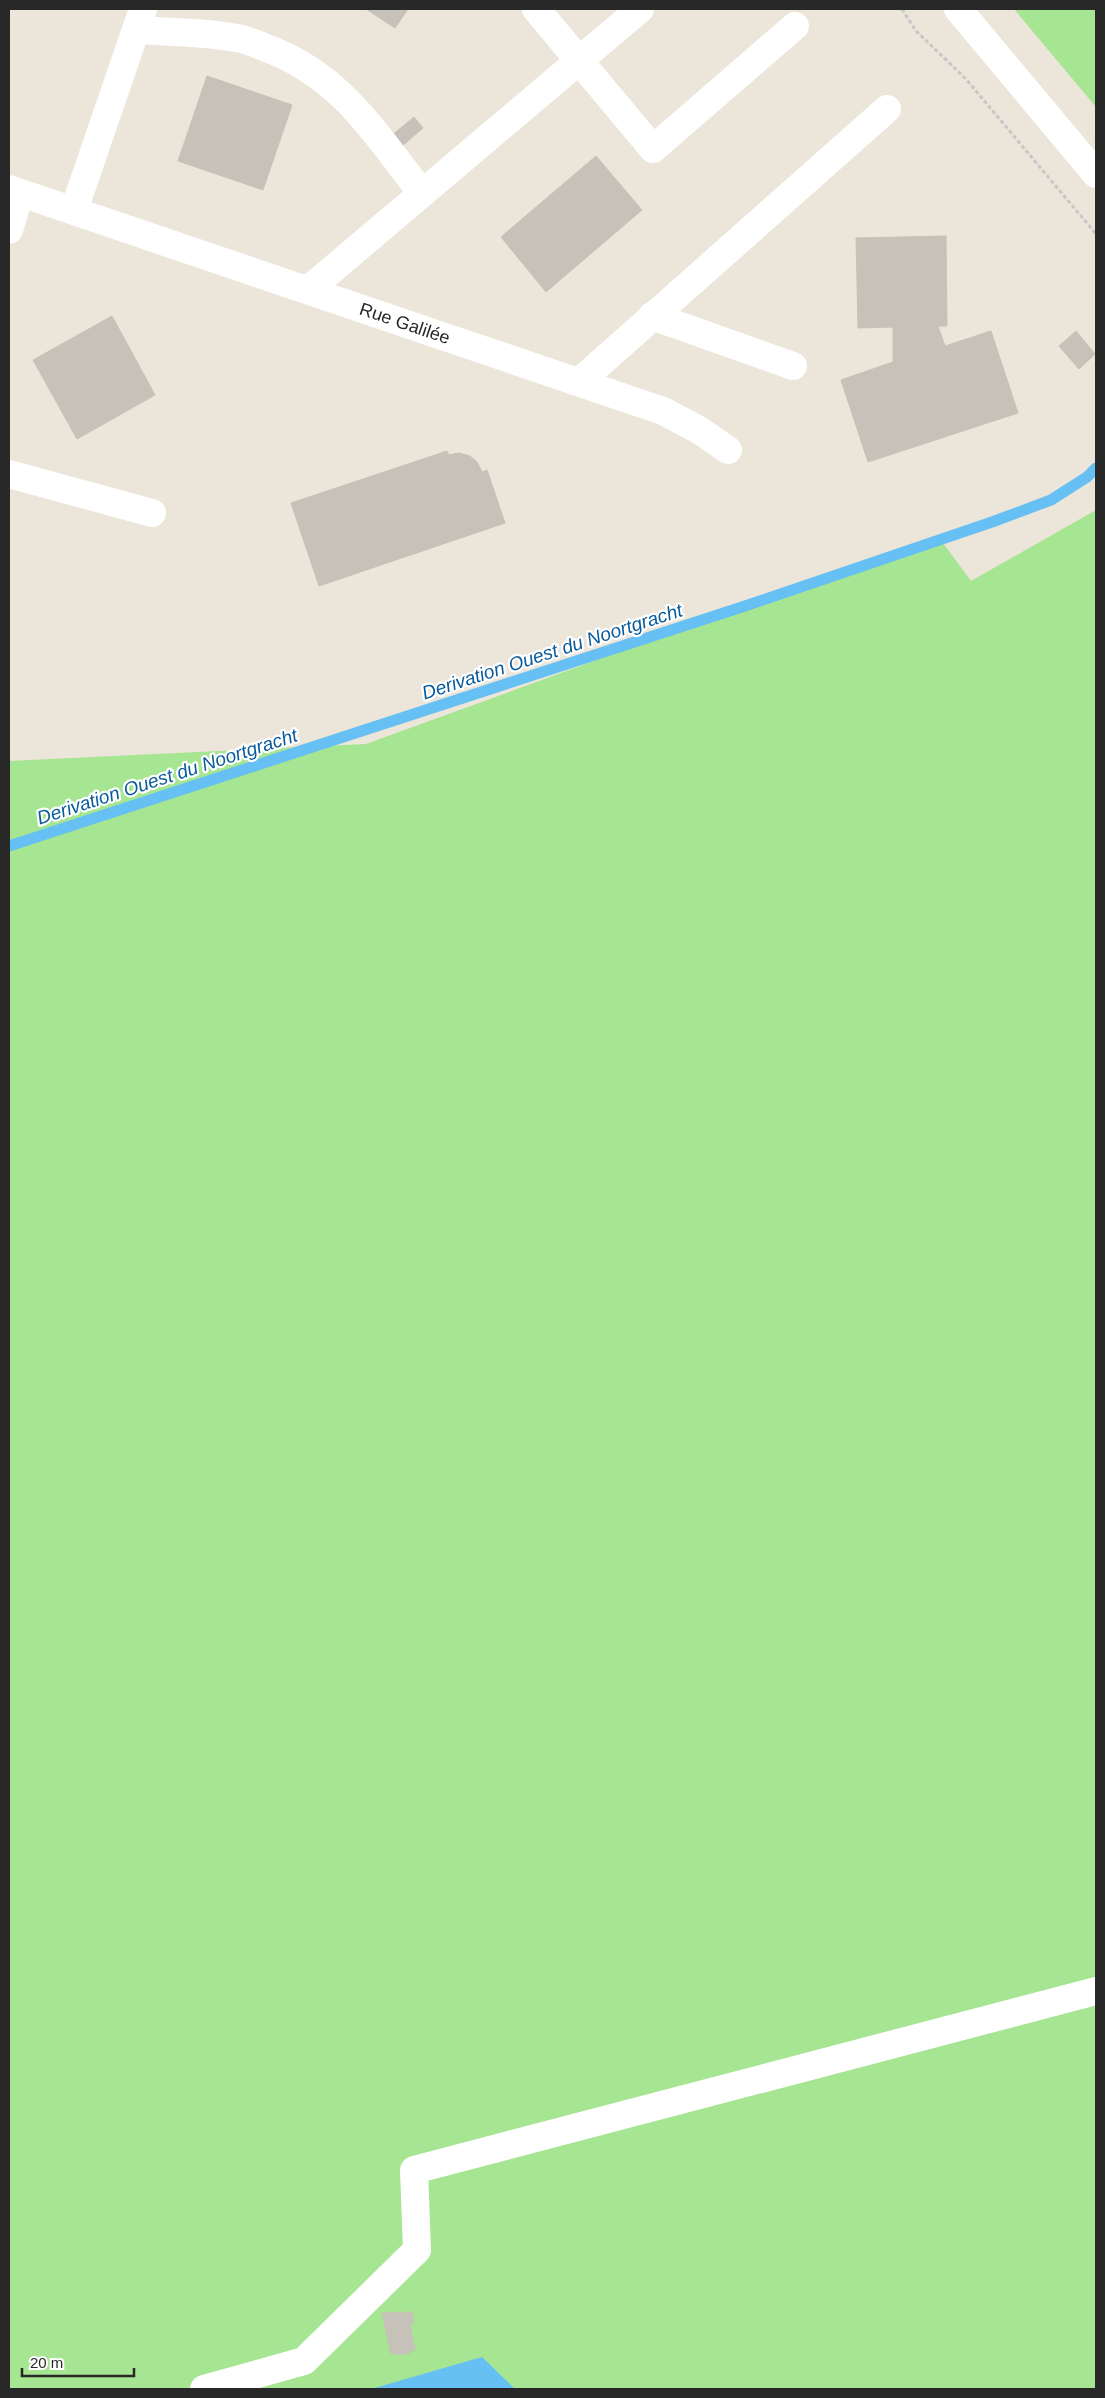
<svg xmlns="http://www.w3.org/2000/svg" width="1105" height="2398" font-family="Arial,sans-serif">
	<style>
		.green { fill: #a6e592 }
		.water { fill: #66c0f3 }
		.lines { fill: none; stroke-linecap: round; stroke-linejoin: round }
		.stream { stroke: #66c0f3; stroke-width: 11 }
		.building { fill: #c7c2b9; stroke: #c7c2b3 }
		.path { stroke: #c7c7c7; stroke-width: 3; stroke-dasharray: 4 2.5; stroke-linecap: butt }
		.minor { stroke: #fff; stroke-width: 28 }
		.labels { text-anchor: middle; stroke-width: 4.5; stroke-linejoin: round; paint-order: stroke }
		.street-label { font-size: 18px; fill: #282828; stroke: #fff }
		.water-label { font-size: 19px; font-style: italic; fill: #085b9d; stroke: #fff }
	</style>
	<rect width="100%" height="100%" fill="#ece5d9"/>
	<path class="green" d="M1014,9h82v98z
		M1096,510v1879h-1087v-1628l357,-17 572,-208 33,45z"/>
	<path class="water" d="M482,2357l33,32h-144z"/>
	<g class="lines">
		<path class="stream" d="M9,846l736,-240 247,-84 59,-22 36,-23 9,-9"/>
	</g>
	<path class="building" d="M366,9h42l-13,19z
		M207,76l85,29 -29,85 -85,-29z
		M414,117l9,11 -22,19 -10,-11z
		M596,156l46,54 -96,82 -45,-55z
		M946,236l1,90h-9l7,20 46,-15 27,82 -150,49 -27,-82 52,-18v-35l-35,1 -2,-90z
		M112,316l43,79 -78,44 -44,-79z
		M1076,331l19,23 -16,15 -20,-23z
		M447,451l2,4 10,-2 11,3 7,6 5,10 5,-2 18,53 -186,63 -28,-83z
		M412,2312l2,11 -4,1 5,25 -7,5h-17l-9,-41z"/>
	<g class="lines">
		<path class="path" d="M902,9l14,22 50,48 130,155"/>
		<g class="minor">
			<path d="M536,9l117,140 142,-123"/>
			<path d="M958,9l138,165"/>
			<path d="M136,30c35,2 71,2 106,9 11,3 21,8 32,12 70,29 103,85 148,142"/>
			<path id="s1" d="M9,189l654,222 36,19 29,20"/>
			<path d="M74,210l69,-201"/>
			<path d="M9,230l11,-37"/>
			<path d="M308,290l332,-281"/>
			<path d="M652,316l141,50"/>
			<path d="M579,382l308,-273"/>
			<path d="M9,474l143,39"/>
			<path d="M204,2389l100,-28 113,-111 -3,-80 682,-179"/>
		</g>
	</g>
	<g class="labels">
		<g class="street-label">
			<text dy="6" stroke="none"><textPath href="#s1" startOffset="418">Rue Galilée</textPath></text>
		</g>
		<g class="water-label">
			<text transform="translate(552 651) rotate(-18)" y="7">Derivation Ouest du Noortgracht</text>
			<text transform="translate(167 776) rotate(-18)" y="7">Derivation Ouest du Noortgracht</text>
		</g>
	</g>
	<rect width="1105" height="2398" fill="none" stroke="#282828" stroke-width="20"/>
	<path d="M22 2368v8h112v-8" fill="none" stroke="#282828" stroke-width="2.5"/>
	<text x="30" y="2368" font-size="15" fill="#282828" stroke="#ffffff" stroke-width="4" paint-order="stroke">20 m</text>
</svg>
